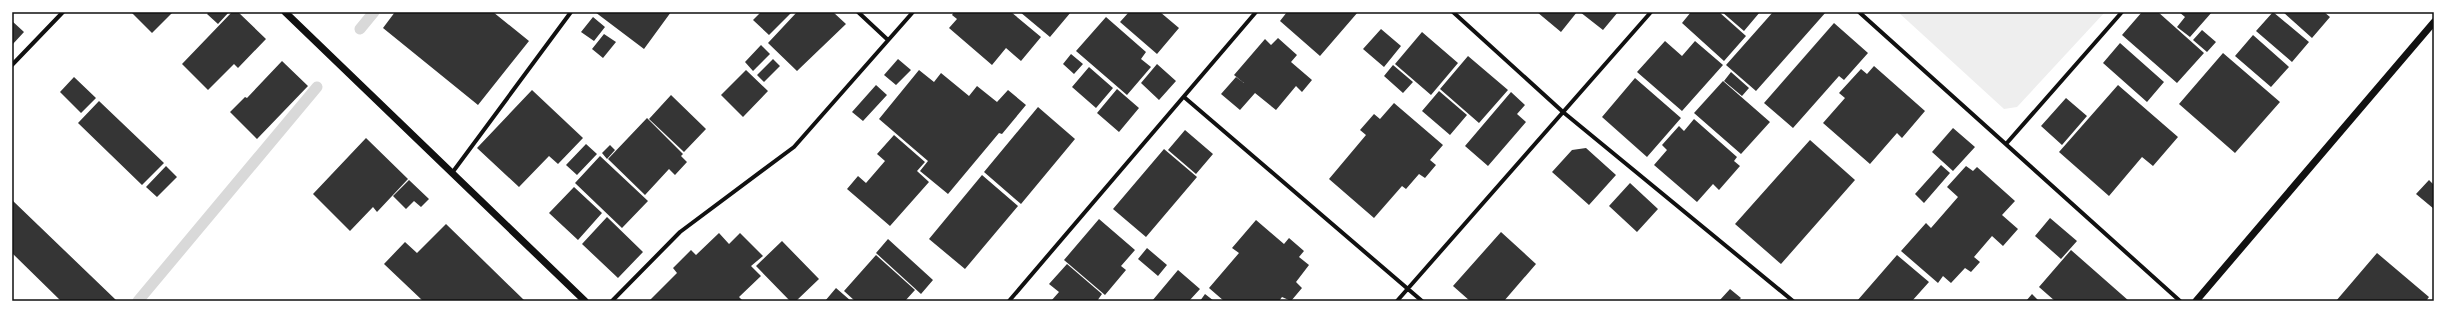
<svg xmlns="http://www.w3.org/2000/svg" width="2446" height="313" font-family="Overpass,sans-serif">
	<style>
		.green { fill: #eee }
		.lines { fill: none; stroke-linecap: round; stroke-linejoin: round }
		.stream { stroke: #d9d9d9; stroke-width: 11 }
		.building { fill: #353535 }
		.minor { stroke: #111; stroke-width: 4 }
		.tertiary { stroke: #111; stroke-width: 7 }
		.neatline { fill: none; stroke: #111; stroke-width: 1.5 }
	</style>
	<rect width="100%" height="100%" fill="#fff"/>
	<path class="green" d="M1898,12h207l-88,95 -13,2z"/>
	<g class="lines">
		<path class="stream" d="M360,29l14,-17
			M138,301l179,-214"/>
	</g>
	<path class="building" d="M131,12h42l-21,21z
		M209,12h20l-11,12 -11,-10z
		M232,12h6l28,27 -28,29 -4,-4 -26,26 -26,-26z
		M395,12h98l36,29 -51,64 -95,-77z
		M595,12h76l-27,37z
		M761,12h31l-23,23 -16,-15z
		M797,12h36l13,12 -49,47 -29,-28z
		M954,12h57l30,25 -20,24 -15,-13 -14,17 -43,-37 8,-9 -5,-4z
		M1020,12h51l-21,25z
		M1129,12h31l19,16 -22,26 -37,-32z
		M1287,12h71l-38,44 -40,-35z
		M1537,12h40l-16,20z
		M1580,12h38l-15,18z
		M1691,12h28l27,24 -22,25 -42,-38z
		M1722,12h38l-16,19z
		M1773,12h53l-70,79 -30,-26z
		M2142,12h16l46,41 -27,30 -55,-48z
		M2179,12h33l-22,25 -13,-10 8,-10z
		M2273,12l36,30 -17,20 -36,-31z
		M2283,12h41l6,5 -18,21z
		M593,17l12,10 -11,14 -13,-9z
		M1106,17l40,35 -5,7 10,8 -24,28 -51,-44z
		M12,21l12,11 -12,13z
		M1834,23l34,30 -24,27 -5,-4 -46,52 -29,-25z
		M1381,29l20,17 -17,21 -21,-18z
		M2202,30l14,12 -9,10 -14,-12z
		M1422,32l36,31 -27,32 -36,-31z
		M604,34l12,8 -13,16 -11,-9z
		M2253,35l36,32 -18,20 -36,-31z
		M1278,38l19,17 -6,7 21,18 -10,12 -6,-6 -20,24 -21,-17 -15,17 -19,-16 15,-17 8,6 -10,-8 31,-36 6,6z
		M1665,41l17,15 13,-15 28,24 -41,46 -45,-39z
		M2120,43l44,39 -17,20 -44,-39z
		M761,45l9,9 -17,17 -8,-9z
		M2223,53l57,49 -45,51 -56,-49z
		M1071,54l12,10 -9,10 -11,-10z
		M1468,56l40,34 -29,33 -39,-34z
		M773,59l7,7 -16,16 -7,-7z
		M898,59l13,11 -15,15 -12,-10z
		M282,61l26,25 -51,53 -27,-27 15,-15 2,1z
		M1157,64l19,17 -17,19 -18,-17z
		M1393,65l20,17 -10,11 -19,-17z
		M1874,66l51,45 -23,27 -5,-5 -27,31 -47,-41 22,-25 -6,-5 22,-24 6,5z
		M1089,67l24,21 -17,20 -24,-21z
		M746,70l22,21 -25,26 -22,-22z
		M919,70l15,12 7,-9 28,23 8,-10 20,16 11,-12 18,15 -24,29 -3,-1 -51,61 -28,-23 8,-10 -49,-42z
		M1731,72l18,16 -7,8 -18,-15z
		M74,77l22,21 -15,15 -21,-21z
		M1635,78l46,40 -34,39 -45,-40z
		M1723,81l47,41 -29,32 -47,-41z
		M876,85l11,10 -24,26 -11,-9z
		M2118,85l60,52 -25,29 -11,-9 -33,39 -50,-44z
		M1117,89l22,19 -20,24 -22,-19z
		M532,90l51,48 -25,26 -9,-8 -30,31 -42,-39z
		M1439,91l28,24 -17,20 -28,-24z
		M1511,92l14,13 -8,9 9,8 -38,44 -23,-20z
		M671,95l35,34 -22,23 -35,-33z
		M2066,98l21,18 -25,29 -21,-19z
		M99,101l65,62 -22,22 -64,-62z
		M1394,103l49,42 -13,15 6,5 -11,13 -6,-4 -13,15 -4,-3 -28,32 -45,-39 37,-44 -6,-5 14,-16 6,5z
		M1038,107l37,32 -54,65 -37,-32z
		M647,118l36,36 -2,2 6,6 -12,13 -6,-6 -24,26 -37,-36z
		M1694,119l43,38 -3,4 6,5 -21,24 -6,-6 -16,18 -43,-37 13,-15 -5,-5 17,-19 5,5z
		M1953,128l22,19 -22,24 -21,-19z
		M1185,130l28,24 -17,20 -28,-24z
		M894,135l31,27 -8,9 12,11 -39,44 -43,-37 11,-13 8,7 19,-22 -8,-7z
		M366,138l42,41 -31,33 -4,-5 -23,24 -37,-37z
		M1810,140l45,40 -74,84 -46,-40z
		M586,144l11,10 -20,21 -11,-10z
		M610,145l5,5 -8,9 -5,-6z
		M1586,148l30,27 -27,30 -37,-33 20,-22z
		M1164,149l33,28 -51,60 -33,-28z
		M600,156l48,45 -26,27 -47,-45z
		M1941,165l9,8 -26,30 -9,-9z
		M166,166l11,11 -20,20 -11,-10z
		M1966,166l7,5 4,-4 38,34 -13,14 16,14 -15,17 -11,-10 -18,21 6,5 -9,10 -6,-4 -14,15 -8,-7 -5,7 -37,-32 25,-28 5,5 27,-31 -11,-10z
		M982,175l36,31 -53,63 -36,-30z
		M409,180l20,19 -8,8 -7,-6 -8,8 -13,-13z
		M2429,180l5,5v24l-18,-15z
		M1630,183l28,26 -21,23 -28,-26z
		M574,187l28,26 -24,27 -29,-27z
		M12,200l104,100 -1,1h-54l-49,-48z
		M607,217l36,35 -25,26 -36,-34z
		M2050,218l27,23 -16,18 -26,-23z
		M1099,219l36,31 -14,16 5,4 -21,25 -41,-35z
		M1256,220l28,24 5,-6 15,13 -5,6 10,8 -13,17 6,6 -11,13 -9,-4 -3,4h-55l-15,-13 30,-35 -7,-5z
		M446,224l79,77h-102l-39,-37 21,-22 12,11z
		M1501,232l35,32 -32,37h-34l-17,-15z
		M719,233l10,11 11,-11 23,23 -12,10 10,10 -22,21 4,4h-94l28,-28 -4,-5 18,-18 5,5z
		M888,239l45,41 -12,14 -45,-41z
		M782,241l37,38 -23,22h-6l-34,-35z
		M1147,248l20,17 -9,11 -20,-17z
		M2071,250l58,51h-74l-16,-14z
		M2377,253l52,44 -3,4h-90z
		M876,255l39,35 -10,11h-50l-11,-10z
		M1897,255l32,27 -17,19h-55z
		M1067,264l35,30 -5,7h-46l8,-9 -10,-8z
		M1178,270l22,19 -11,12h-37z
		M836,288l15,13h-26z
		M1730,289l11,9 -3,3h-19z
		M1205,294l9,7h-14z
		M2032,294l7,7h-13z"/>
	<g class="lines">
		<path class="minor" d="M858,12l30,28
			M1453,12l110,100 230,189
			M1859,12l321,289
			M12,65l51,-53
			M1184,97l238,204
			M2006,144l116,-132
			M452,173l119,-161
			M612,301l68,-69 114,-85 119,-135
			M1009,301l247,-289
			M1397,301l254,-289"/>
		<path class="tertiary" d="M285,12l300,289
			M2196,301l238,-279"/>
	</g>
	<rect width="2446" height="313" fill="none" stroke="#ffffff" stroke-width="26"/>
	<rect x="13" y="13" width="2420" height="287" class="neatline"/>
</svg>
